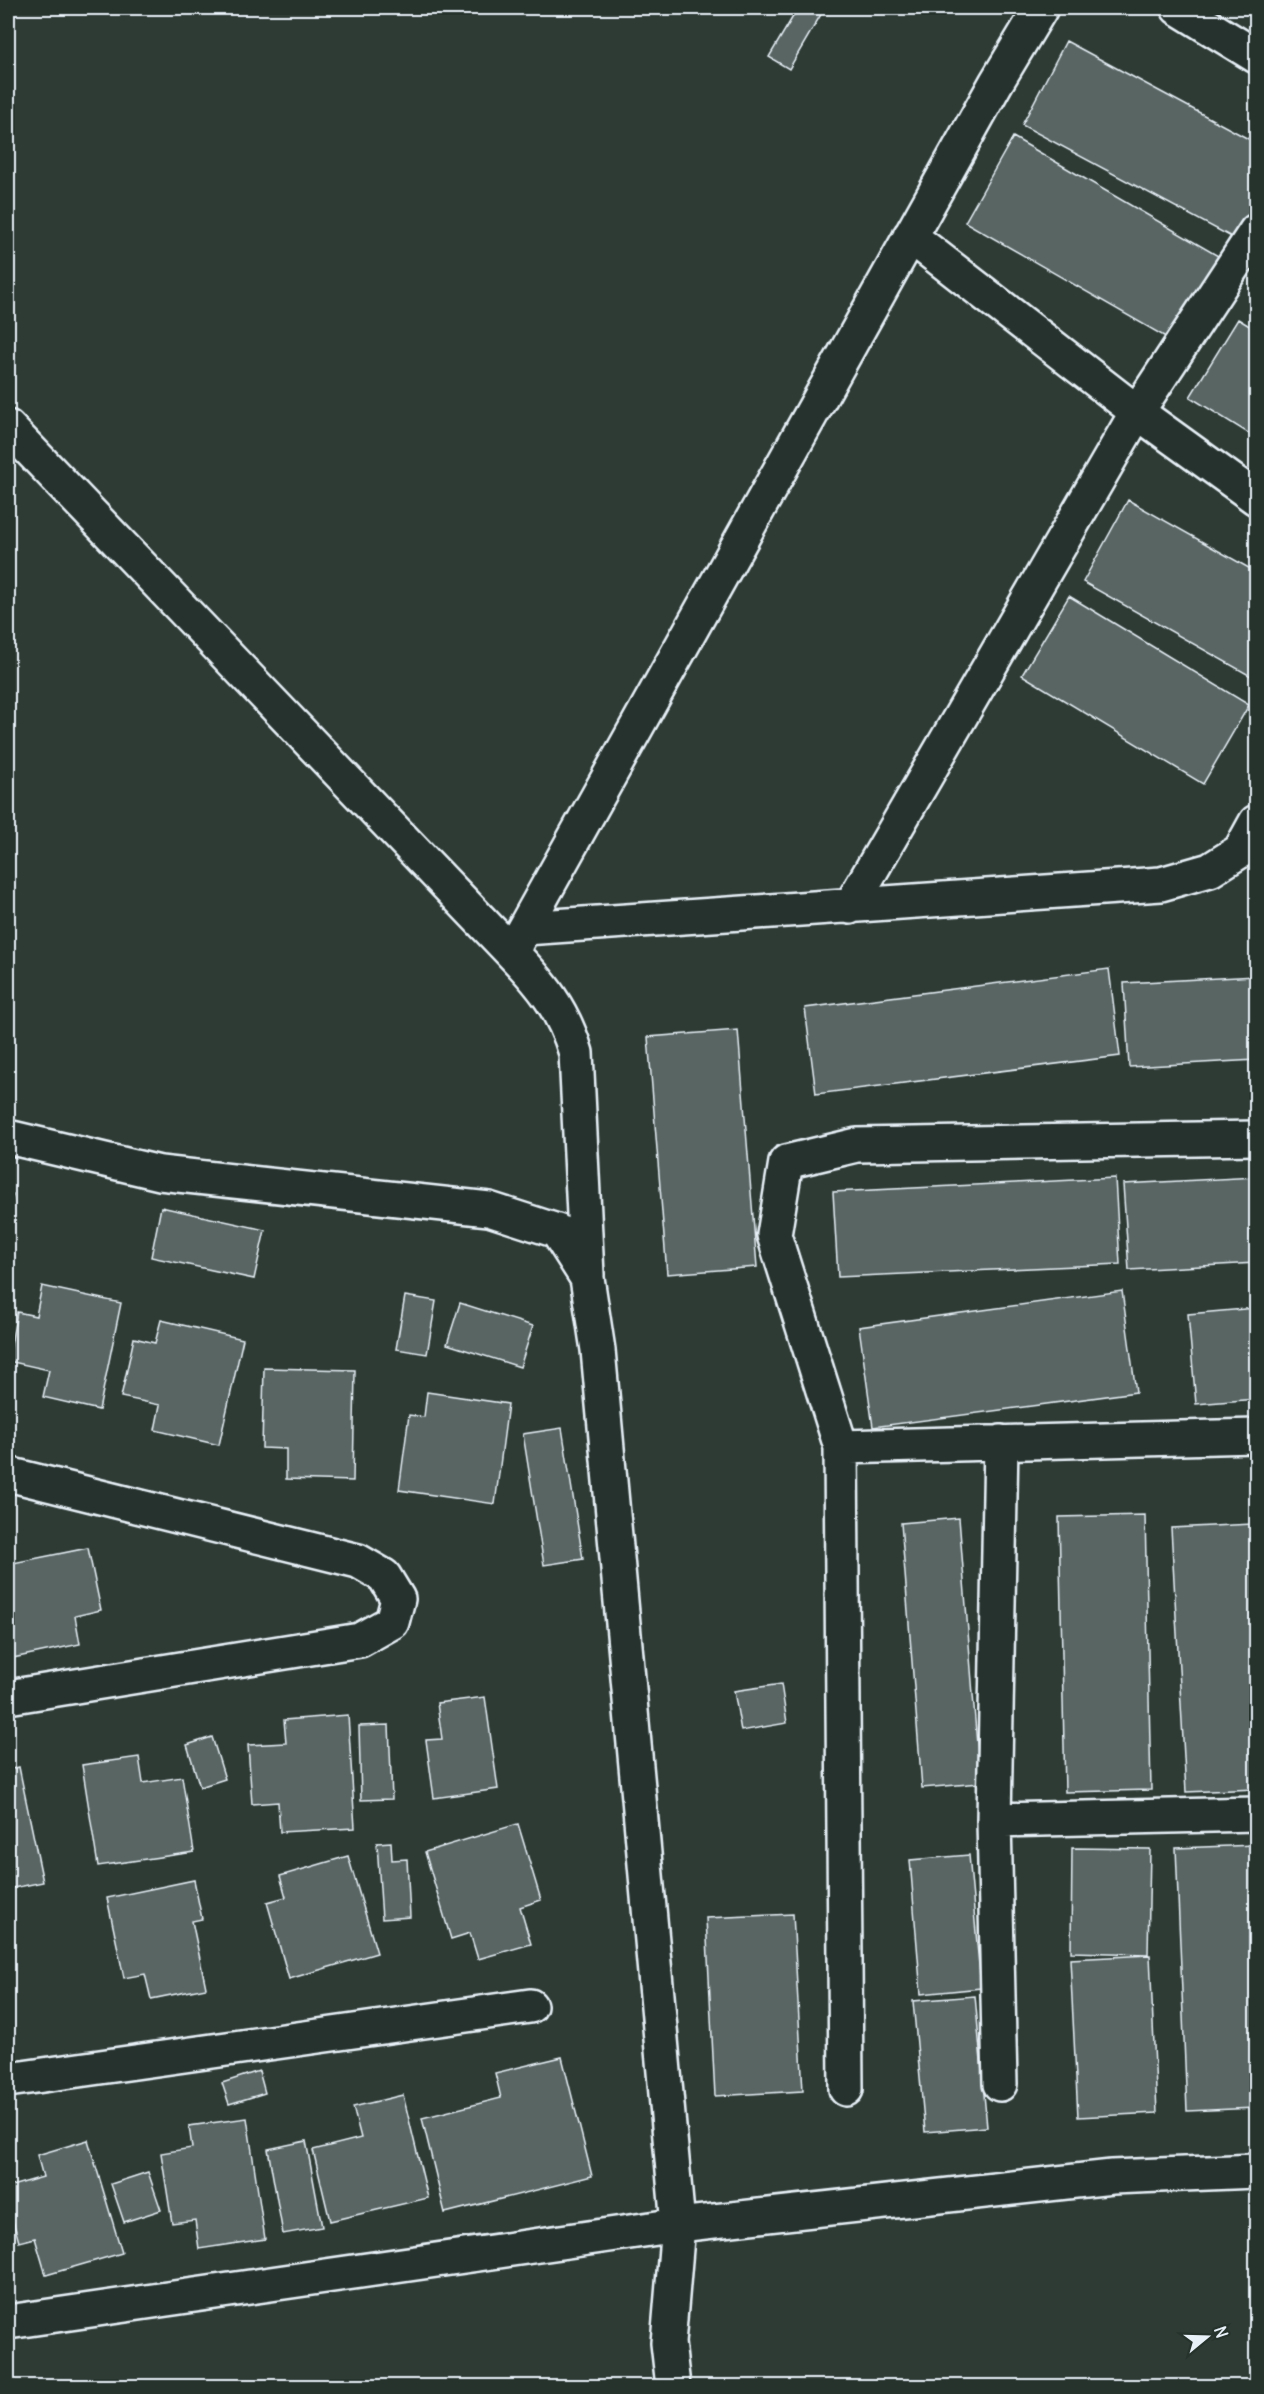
<svg xmlns="http://www.w3.org/2000/svg" width="1264" height="2394" font-family="Delius,sans-serif">
	<style>
		.building { fill: #596563; stroke: #e8f1f8; stroke-width: 1.5 }
		.lines { fill: none; stroke-linecap: round; stroke-linejoin: round }
		.street-casing { stroke: #e8f1f8; stroke-width: 38 }
		.street { stroke: #26332d; stroke-width: 33 }
	</style>
	<rect width="100%" height="100%" fill="#2e3b35"/>
	<filter id="ink" filterUnits="userSpaceOnUse"><feTurbulence type="fractalNoise" baseFrequency=".0167" numOctaves="2"/><feDisplacementMap in="SourceGraphic" scale="12" xChannelSelector="R" yChannelSelector="G"/><feConvolveMatrix kernelMatrix="1 2 1 2 8 2 1 2 1" color-interpolation-filters="sRGB"/></filter>
	<g filter="url(#ink)">
		<path class="building" d="M798,8h20l5,3 -34,58 -20,-12z
			M1066,41l190,102v59l-19,38 -215,-115z
			M1013,137l212,123 -49,83 -211,-121z
			M1238,319l18,11v108l-66,-41z
			M1128,500l128,72v107l-173,-97z
			M1069,596l180,109 -46,79 -181,-109z
			M1109,969l11,87 -304,38 -11,-86z
			M1256,976v84l-127,7 -5,-84z
			M738,1030l19,237 -90,7 -19,-237z
			M1256,1177v86l-127,7 -6,-86z
			M1115,1178l5,86 -282,13 -5,-85z
			M8,1193l5,2 -5,21z
			M161,1207l104,23 -11,49 -103,-22z
			M42,1286l79,17 -22,107 -56,-13 6,-27 -41,-9 9,-49 19,4z
			M1122,1291l14,101 -263,35 -14,-100z
			M405,1296l31,5 -9,53 -31,-5z
			M460,1303l73,23 -13,41 -73,-23z
			M1256,1308v91l-60,5 -8,-90z
			M161,1320l82,19 -24,106 -64,-15 5,-25 -39,-8 13,-59 21,5z
			M264,1368l91,2 -2,111 -67,-2v-30l-24,-1z
			M427,1392l81,12 -13,100 -96,-14 10,-75 15,2z
			M562,1428l21,131 -39,6 -21,-131z
			M1145,1515l6,275 -86,2 -6,-275z
			M959,1518l21,265 -58,5 -21,-265z
			M1253,1524l3,69v196l-70,3 -15,-264z
			M88,1548l13,62 -26,6 5,28 -72,15v-95z
			M781,1684l6,39 -46,8 -7,-40z
			M485,1697l13,92 -64,9 -8,-58 16,-1 -5,-36z
			M348,1715l7,113 -75,4 -2,-30 -26,2 -4,-59 38,-2 -2,-23z
			M389,1725l3,74 -31,1 -2,-74z
			M212,1737l13,42 -25,8 -13,-42z
			M139,1757l4,26 39,-6 12,75 -96,14 -16,-101z
			M19,1767l24,115 -35,7v-119z
			M518,1824l23,76 -21,7 11,37 -53,15 -8,-26 -19,6 -26,-87z
			M391,1842l1,18 15,-1 3,58 -28,2 -5,-76z
			M1256,1845v263l-69,3 -11,-263z
			M1072,1848l78,1 -2,105 -77,-2z
			M969,1855l12,133 -60,6 -11,-134z
			M348,1856l29,97 -88,26 -22,-77 19,-5 -6,-21z
			M194,1880l8,39 -10,2 14,67 -55,11 -6,-25 -21,4 -17,-80z
			M793,1914l10,177 -88,5 -9,-178z
			M1150,1955l7,158 -79,4 -8,-158z
			M975,1996l12,131 -62,5 -12,-131z
			M562,2057l30,119 -147,37 -23,-95 79,-20 -6,-25z
			M259,2071l6,22 -36,11 -7,-21z
			M403,2095l25,103 -98,23 -17,-71 48,-12 -8,-31z
			M247,2118l18,121 -66,10 -4,-29 -23,3 -11,-70 31,-5 -3,-22z
			M88,2140l34,113 -76,22 -11,-37 -16,4 -11,-39v-16l35,-10 -6,-22z
			M306,2141l16,86 -39,7 -15,-85z
			M148,2172l13,38 -37,12 -13,-38z"/>
		<g class="lines">
			<g class="street-casing">
				<path id="street" d="M1178,8l78,48
					M910,236l227,176 119,-181
					M8,427l503,525c31,32 52,57 65,101l11,222
					M850,907l287,-495 119,86
					M525,928l636,-44 49,-14 30,-19 16,-29
					M511,952l485,-869 45,-75
					M8,1137l152,36 329,36 68,22 30,47 11,72 80,875 -10,118 5,43
					M841,1447l-67,-212 12,-73 71,-17 399,-7
					M8,1474l350,87 26,15 14,23 -6,23 -32,18 -352,57
					M994,1820l262,-6
					M8,2080l522,-74
					M1000,2084l-6,-264 7,-378
					M846,2089l-5,-642 415,-11
					M8,2322l670,-97 434,-48 144,-6"/>
			</g>
			<use href="#street" class="street"/>
		</g>
	</g>
	<rect width="1264" height="2394" fill="none" stroke="#26332d" stroke-width="30"/>
	<rect x="15" y="15" width="1234" height="2364" fill="none" stroke="#e8f1f8" stroke-width="2" filter="url(#ink)"/>
	<g transform="translate(1207 2337) rotate(71)" stroke="#26332d" stroke-width="4.5" paint-order="stroke">
	<path d="M0-4.5L10 22L0 15L-10 22Z" fill="#e8f1f8"/>
	<text y="-9" font-size="16" font-weight="bold" text-anchor="middle" fill="#e8f1f8">N</text>
	</g>
</svg>
